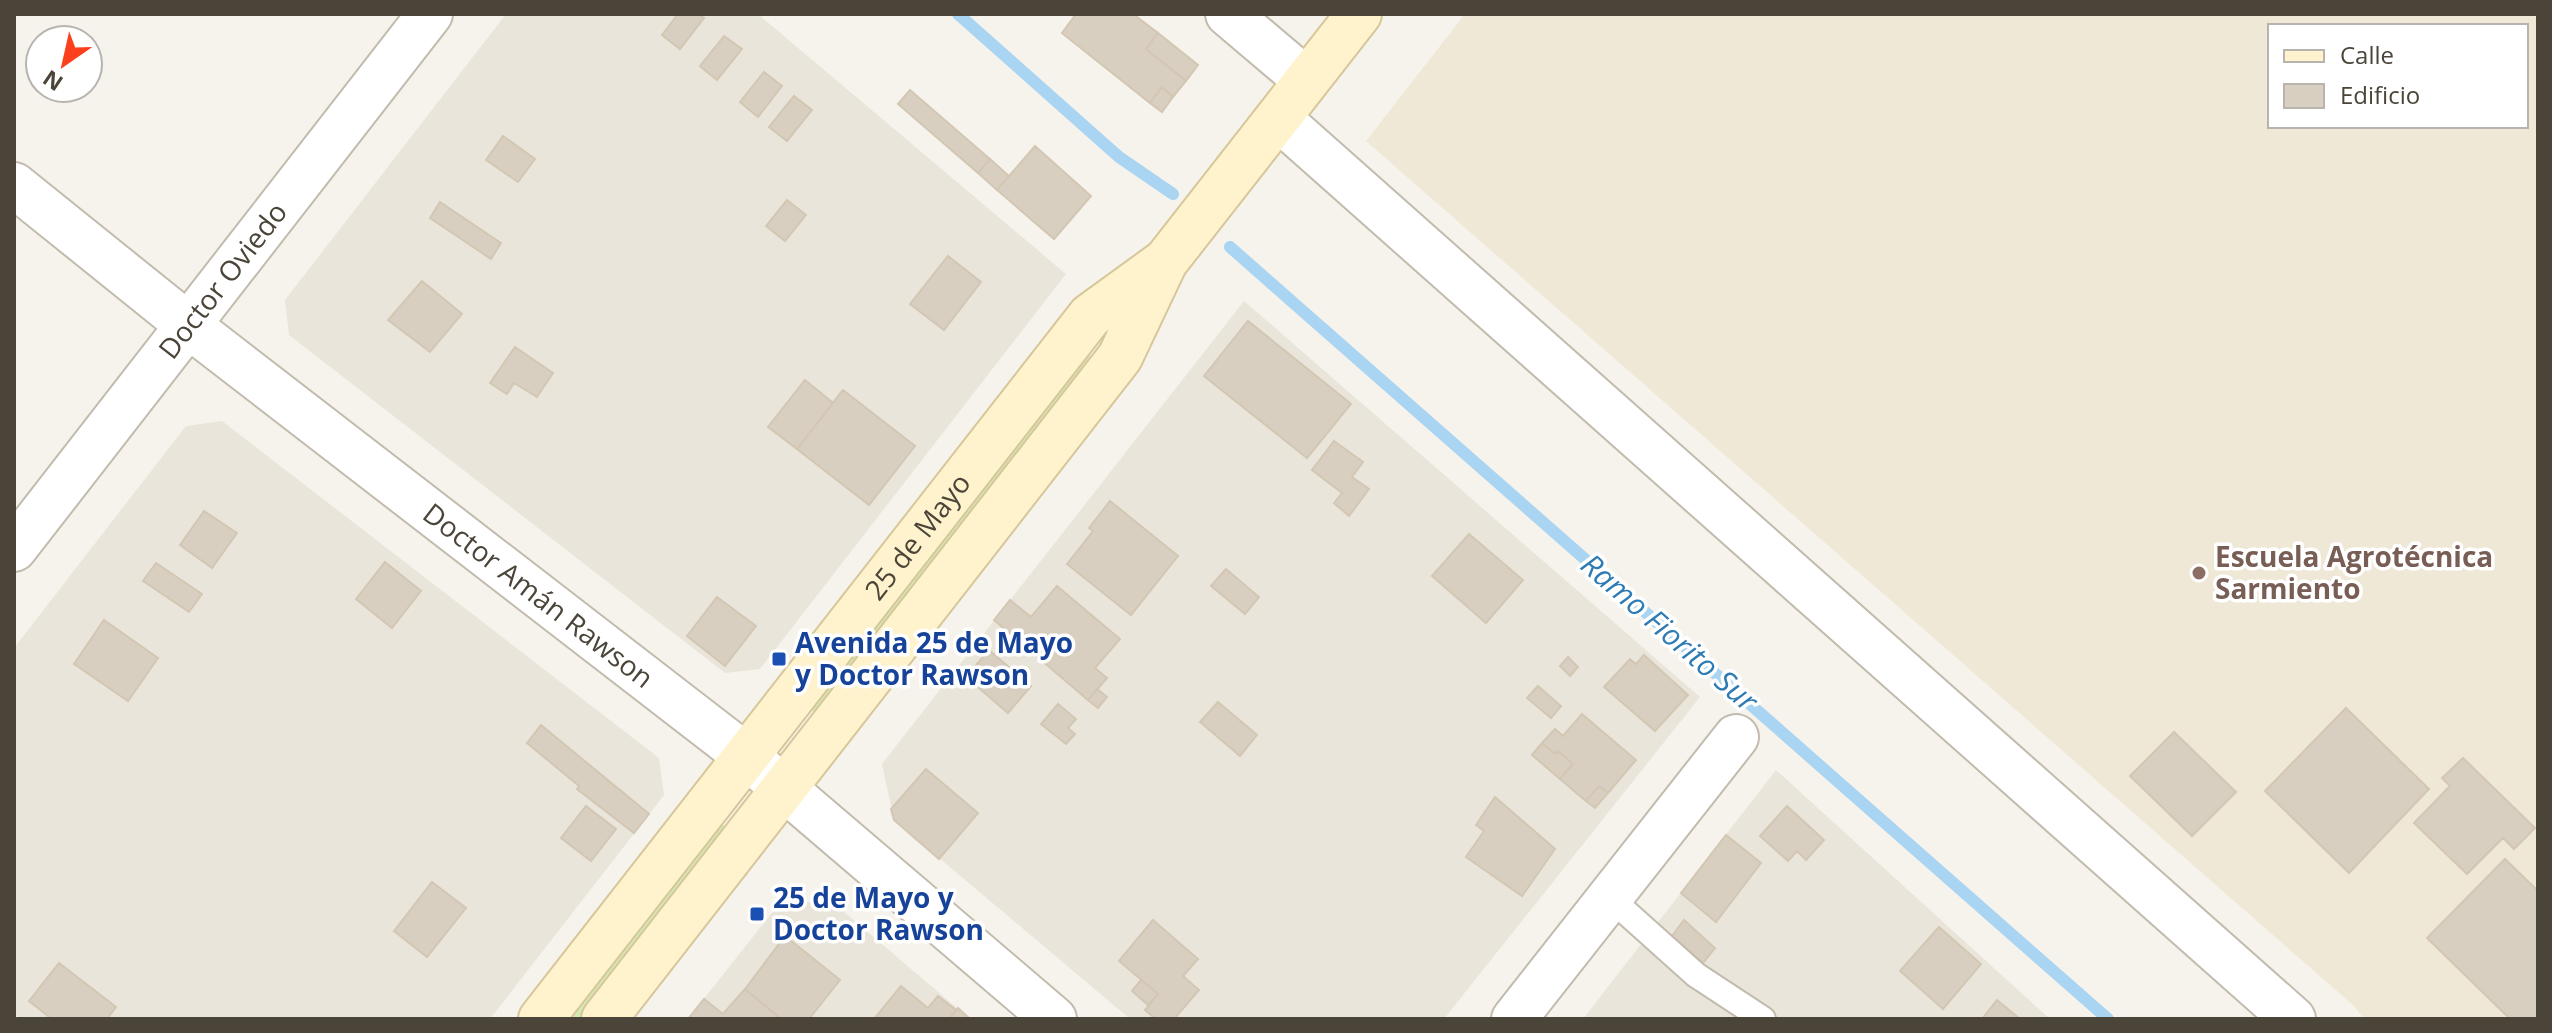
<svg xmlns="http://www.w3.org/2000/svg" width="2552" height="1033" font-family="'Open Sans',sans-serif">
	<style>
		.residential { fill: #eae5da }
		.education { fill: #efe8d6; fill-rule: evenodd }
		.green { fill: #d2eab5 }
		.lines { fill: none; stroke-linecap: round; stroke-linejoin: round }
		.stream { stroke: #a9d4f2; stroke-width: 12 }
		.building { fill: #d8cfc1; stroke: #d3c7b4; stroke-width: 2 }
		.lane-casing { stroke: #c2bbae; stroke-width: 28 }
		.street-casing { stroke: #c2bbae; stroke-width: 48 }
		.secondary-casing { stroke: #d6c79b; stroke-width: 48 }
		.lane { stroke: #fff; stroke-width: 24 }
		.street { stroke: #fff; stroke-width: 44 }
		.secondary { stroke: #fff3cd; stroke-width: 44 }
		.education-dot { fill: #8d6e63; stroke: #fff; stroke-width: 3 }
		.transit-dot { fill: #1a4fb4; stroke: #fff; stroke-width: 3 }
		.labels { text-anchor: middle; stroke-width: 7; stroke-linejoin: round; paint-order: stroke }
		.street-label { font-size: 28px; fill: #4b4439; stroke: #fff }
		.education-label { font-size: 28px; font-weight: bold; fill: #785e54; stroke: #fff; text-anchor: start }
		.transit-label { font-size: 28px; font-weight: bold; fill: #164399; stroke: #fff; text-anchor: start }
		.water-label { font-size: 30px; font-style: italic; fill: #2e7ab2; stroke: #fff }
	</style>
	<rect width="100%" height="100%" fill="#f6f3ec"/>
	<path class="residential" d="M506,14h252l308,260 -306,395 -35,4 -436,-338 -4,-35z
		M1244,301l456,396 -256,322h-314l-236,-199 -12,-56z
		M222,421l437,337 5,37 -174,224h-469l-7,-5v-366l172,-222z
		M1776,770l274,249h-467z
		M830,900l140,119h-282l90,-114z"/>
	<path class="education" d="M1465,14h1073v1005h-174l-10,-13 -988,-865zM2270,26h256v100h-256z"/>
	<path class="green" d="M1087,354l5,4 -277,357 -5,-8z
		M719,825l6,1 1,9 -145,184h-15z"/>
	<g class="lines">
		<path class="stream" d="M958,14l161,143 54,37
			M1230,247l878,772"/>
	</g>
	<path class="building" d="M678,14h20l6,4 -24,31 -18,-14z
		M1076,14h57l25,19 -12,16 40,32 -13,16 -11,-10 -12,16 -88,-70z
		M1158,33l40,32 -12,16 -40,-32z
		M724,36l18,13 -25,31 -17,-14z
		M764,72l18,14 -24,31 -18,-15z
		M1162,87l11,10 -11,15 -12,-9z
		M910,90l80,69 -12,14 -80,-69z
		M794,96l18,14 -25,31 -18,-14z
		M503,136l32,23 -17,23 -32,-22z
		M1035,146l56,50 -37,43 -57,-49z
		M990,159l19,17 -12,14 -19,-17z
		M787,200l19,15 -21,26 -19,-15z
		M440,202l61,41 -10,16 -61,-41z
		M948,256l33,26 -37,48 -34,-26z
		M422,281l40,33 -32,38 -42,-32z
		M1248,321l103,83 -44,54 -103,-82z
		M515,347l38,26 -16,24 -23,-14 -7,11 -17,-11z
		M805,380l28,23 -36,46 -29,-22z
		M843,390l72,56 -46,59 -72,-56z
		M1334,441l29,21 -11,15 17,12 -20,27 -15,-13 8,-10 -30,-23z
		M1110,501l68,55 -47,59 -64,-51 26,-33 -4,-3z
		M204,511l33,22 -25,35 -32,-23z
		M1469,534l54,46 -37,43 -54,-47z
		M385,562l36,29 -29,37 -36,-29z
		M156,563l46,31 -13,18 -46,-31z
		M1226,569l33,28 -14,17 -34,-28z
		M1057,586l63,53 -25,29 12,10 -19,22 -94,-80 16,-20 21,17z
		M717,597l39,29 -31,40 -38,-30z
		M104,620l54,38 -30,43 -54,-37z
		M989,650l42,36 -23,27 -42,-36z
		M1644,655l44,40 -33,36 -51,-44 26,-28 6,5z
		M1568,657l10,10 -8,9 -10,-10z
		M1538,686l23,20 -10,12 -24,-20z
		M1097,689l10,8 -9,11 -10,-8z
		M1218,702l39,33 -17,21 -40,-34z
		M1058,704l18,15 -8,9 7,6 -9,10 -25,-20z
		M2346,708l83,81 -80,84 -84,-82z
		M1582,714l54,46 -28,33 -9,-7 -13,15 -26,-22 13,-15 -15,-13 -3,3 -13,-11 13,-14 8,7z
		M541,725l108,89 -15,19 -57,-44 2,-3 -52,-43z
		M2174,732l62,60 -44,44 -62,-60z
		M1542,743l13,11 3,-3 15,13 -13,15 -28,-24z
		M2463,758l72,70 -21,21 -11,-11 -36,36 -53,-51 36,-37 -8,-8z
		M926,769l52,44 -39,46 -45,-39 -3,-11z
		M1599,786l9,7 -13,15 -9,-7z
		M1495,797l60,52 -33,47 -56,-39 18,-26 -8,-6z
		M586,806l30,23 -25,32 -30,-23z
		M1787,806l37,34 -18,20 -9,-9 -9,10 -28,-25z
		M1726,835l35,28 -45,59 -35,-29z
		M2505,859l33,32v128h-28l-83,-81z
		M432,882l34,26 -39,49 -33,-26z
		M1153,920l45,39 -15,17 16,14 -25,29h-18l-11,-9 13,-16 -39,-33z
		M1684,920l31,28 -12,15 -31,-27z
		M1939,927l42,37 -38,45 -43,-38z
		M785,936l55,44 -31,39h-28l-36,-30z
		M59,963l57,44 -9,12h-55l-23,-18z
		M1141,980l17,14 -10,11 -16,-14z
		M901,986l27,22 10,-12 18,14 -7,9h-75z
		M745,989l36,30h-93l16,-20 19,15z
		M1997,1000l23,19h-38z
		M958,1008l12,11h-21z"/>
	<g class="lines">
		<g class="lane-casing">
			<path id="lane" d="M1609,897l87,78 67,44"/>
		</g>
		<g class="street-casing">
			<g id="street">
				<path d="M1228,14l78,66"/>
				<path d="M1278,118l1015,901"/>
				<path id="s1" d="M14,185l174,140 558,431 308,263"/>
				<path id="s2" d="M14,549l416,-535"/>
				<path d="M1514,1019l222,-282"/>
			</g>
		</g>
		<g class="secondary-casing">
			<g id="secondary">
				<path id="s3" d="M541,1019l549,-703 73,-53"/>
				<path d="M604,1019l516,-662 45,-95 194,-248"/>
			</g>
		</g>
		<use href="#lane" class="lane"/>
		<use href="#street" class="street"/>
		<use href="#secondary" class="secondary"/>
	</g>
	<circle class="education-dot" cx="2199" cy="573" r="8"/>
	<g class="transit-dot">
		<rect x="771" y="651" width="16" height="16" rx="4"/>
		<rect x="749" y="906" width="16" height="16" rx="4"/>
	</g>
	<g class="labels">
		<g class="street-label">
			<text dy="10" stroke="none"><textPath href="#s2" startOffset="340">Doctor Oviedo</textPath></text>
			<text dy="10" stroke="none"><textPath href="#s3" startOffset="612">25 de Mayo</textPath></text>
			<text dy="10" stroke="none"><textPath href="#s1" startOffset="666">Doctor Amán Rawson</textPath></text>
		</g>
		<g class="education-label">
			<text x="2215" y="567">Escuela Agrotécnica<tspan x="2215" dy="32">Sarmiento</tspan></text>
		</g>
		<g class="transit-label">
			<text x="795" y="653">Avenida 25 de Mayo<tspan x="795" dy="32">y Doctor Rawson</tspan></text>
			<text x="773" y="908">25 de Mayo y<tspan x="773" dy="32">Doctor Rawson</tspan></text>
		</g>
		<g class="water-label">
			<text transform="translate(1669 633) rotate(41)" y="10">Ramo Fiorito Sur</text>
		</g>
	</g>
	<rect width="2552" height="1033" fill="none" stroke="#4b4439" stroke-width="32"/>
	<rect x="2268" y="24" width="260" height="104" fill="#ffffff" stroke="#b7b4b0" stroke-width="2"/>
	<rect x="2284" y="50" width="40" height="12" fill="#fff3cd" stroke="#b7b4b0" stroke-width="2"/>
	<text x="2340" y="64" font-size="24" fill="#4b4439">Calle</text>
	<rect x="2284" y="84" width="40" height="24" fill="#d8cfc1" stroke="#b7b4b0" stroke-width="2"/>
	<text x="2340" y="104" font-size="24" fill="#4b4439">Edificio</text>
	<g transform="translate(64 64) rotate(214)"><circle r="38" fill="#ffffff" stroke="#b7b4b0" stroke-width="2"/>
	<path d="M0-6L14 30L0 20L-14 30Z" fill="#fc3f1d"/>
	<text y="-12" font-size="22" font-weight="bold" text-anchor="middle" fill="#4b4439">N</text>
	</g>
</svg>
